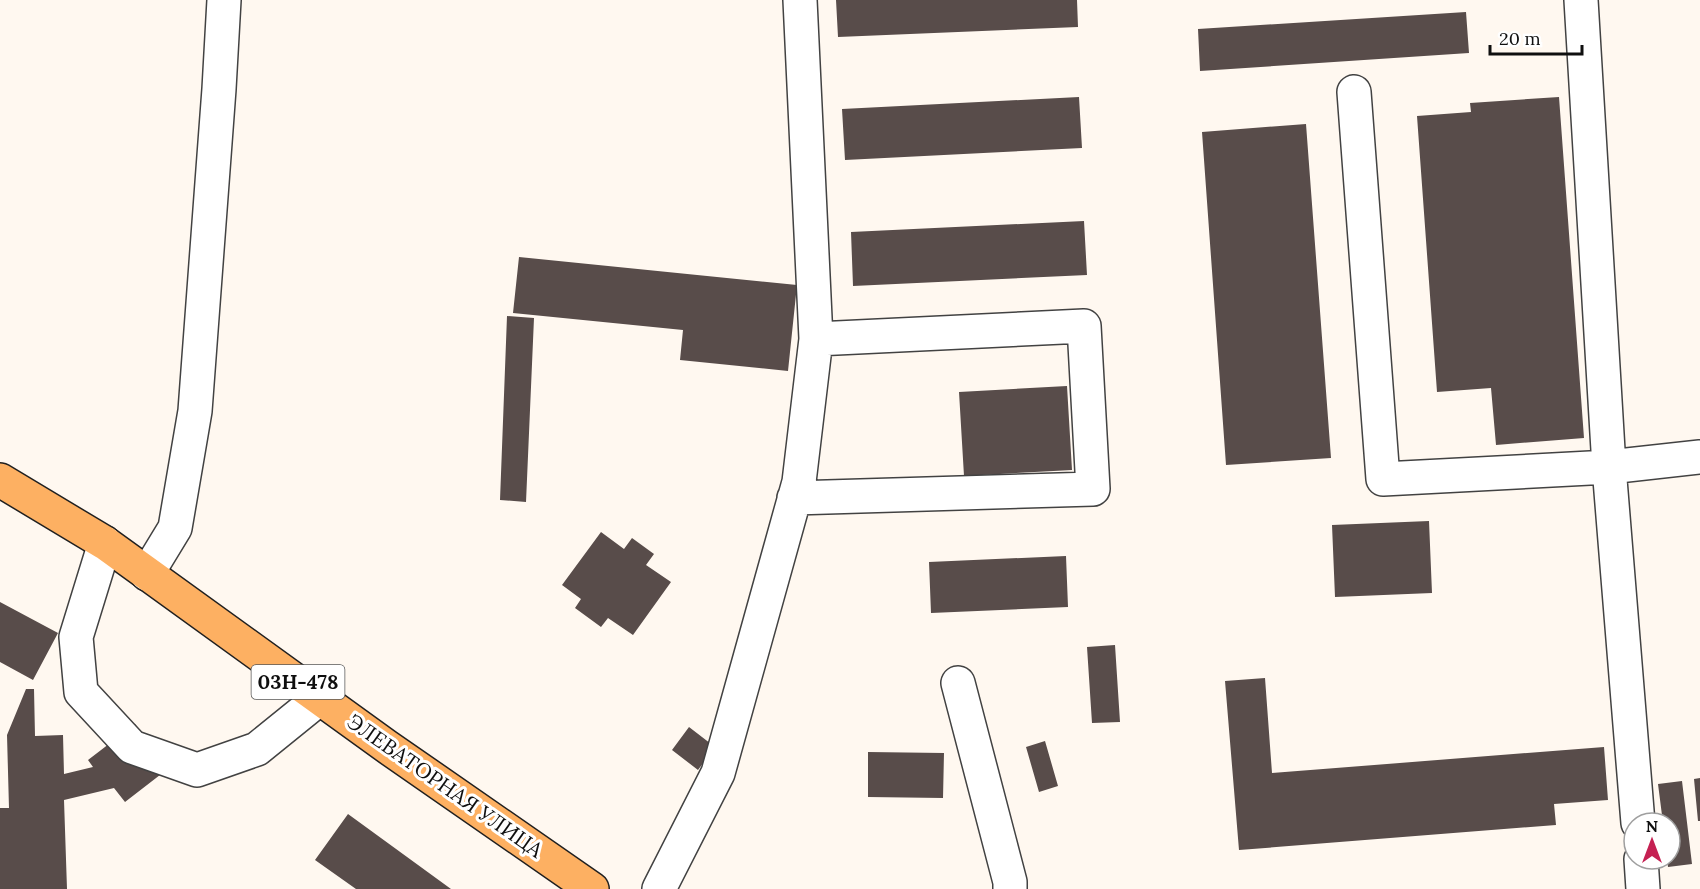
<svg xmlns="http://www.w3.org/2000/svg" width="1700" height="889" font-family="Lora,serif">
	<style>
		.building { fill: #584c4a }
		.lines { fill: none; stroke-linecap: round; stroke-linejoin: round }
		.minor-casing { stroke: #424242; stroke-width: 36 }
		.major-casing { stroke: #202020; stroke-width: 36 }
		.minor { stroke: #fff; stroke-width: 33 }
		.major { stroke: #fdb062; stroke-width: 33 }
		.labels { text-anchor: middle; stroke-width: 6; stroke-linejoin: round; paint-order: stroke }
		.shield { fill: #fff; stroke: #575757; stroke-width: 1.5 }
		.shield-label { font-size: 20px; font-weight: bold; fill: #0f0f0f }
		.street-label { font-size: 21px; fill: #0f0f0f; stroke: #fff }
	</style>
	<rect width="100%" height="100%" fill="#fff8f0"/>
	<path class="building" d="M836,0h241l1,27 -240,10z
		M1466,12l3,41 -269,18 -2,-42z
		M1079,97l3,51 -237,12 -3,-51z
		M1559,97l25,341 -88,7 -5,-57 -54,4 -20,-276 54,-4 -1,-9z
		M1306,124l25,334 -105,7 -24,-333z
		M1084,221l3,54 -234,11 -2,-54z
		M519,257l278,28 -9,86 -108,-11 3,-30 -170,-17z
		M507,316l27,2 -8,184 -26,-2z
		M1067,386l5,84 -108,6 -5,-84z
		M1429,521l3,72 -97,4 -3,-72z
		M601,532l23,17 8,-11 22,16 -8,11 25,17 -38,53 -25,-17 -7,9 -26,-19 6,-9 -19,-14z
		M1066,556l2,51 -137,6 -2,-51z
		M0,602l58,31 -25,47 -33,-18z
		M1115,645l5,77 -28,1 -5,-76z
		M1265,678l7,95 332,-26 4,53 -54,4 2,21 -317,25 -14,-169z
		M26,689h8l1,47 28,-1 1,39 29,-7 -5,-7 47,-36 34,44 -44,34 -11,-14 -50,12 3,89h-67v-81h9l-2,-73z
		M689,727l26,20 -17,23 -26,-20z
		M1045,741l13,45 -19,6 -13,-45z
		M868,752l76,1 -1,45 -75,-1z
		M1700,778v43h-2l-4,-42z
		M1682,781l10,83 -24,3 -1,-8h3v-36h-7l-5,-39z
		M348,814l103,75h-95l-41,-29z"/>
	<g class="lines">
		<g class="minor-casing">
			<path id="minor" d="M1581,0l28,467 29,356
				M1354,92l29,387 226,-12 91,-10
				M794,498l299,-9 -9,-163 -268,13
				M105,543l-29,94 5,55 51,55 65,23 60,-21 63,-51
				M147,574l28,-46 20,-117 24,-322 5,-89
				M958,683l52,199v7
				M1641,859l2,30
				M659,889l59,-116 81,-291 17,-143 -16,-339"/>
		</g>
		<g class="major-casing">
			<path id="major" d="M0,480l105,63 281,203 206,143"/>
		</g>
		<use href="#minor" class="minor"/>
		<use href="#major" class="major"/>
	</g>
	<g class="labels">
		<rect class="shield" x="251.5" y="665" width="93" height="34" rx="4.5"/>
		<g class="shield-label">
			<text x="298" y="689">03Н-478</text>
		</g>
		<g class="street-label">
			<text transform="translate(445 786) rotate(35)" y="7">ЭЛЕВАТОРНАЯ УЛИЦА</text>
		</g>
	</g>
	<g transform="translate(1652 841)"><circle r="28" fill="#ffffff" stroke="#9f9f9f" stroke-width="1.5"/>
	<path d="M0-4.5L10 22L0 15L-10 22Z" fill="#c52052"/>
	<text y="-9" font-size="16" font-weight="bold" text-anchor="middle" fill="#0f0f0f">N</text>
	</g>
	<path d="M1490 45v9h92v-9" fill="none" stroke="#0f0f0f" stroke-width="3"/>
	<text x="1499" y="45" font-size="18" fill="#0f0f0f" stroke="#ffffff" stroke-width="4.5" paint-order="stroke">20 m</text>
</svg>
